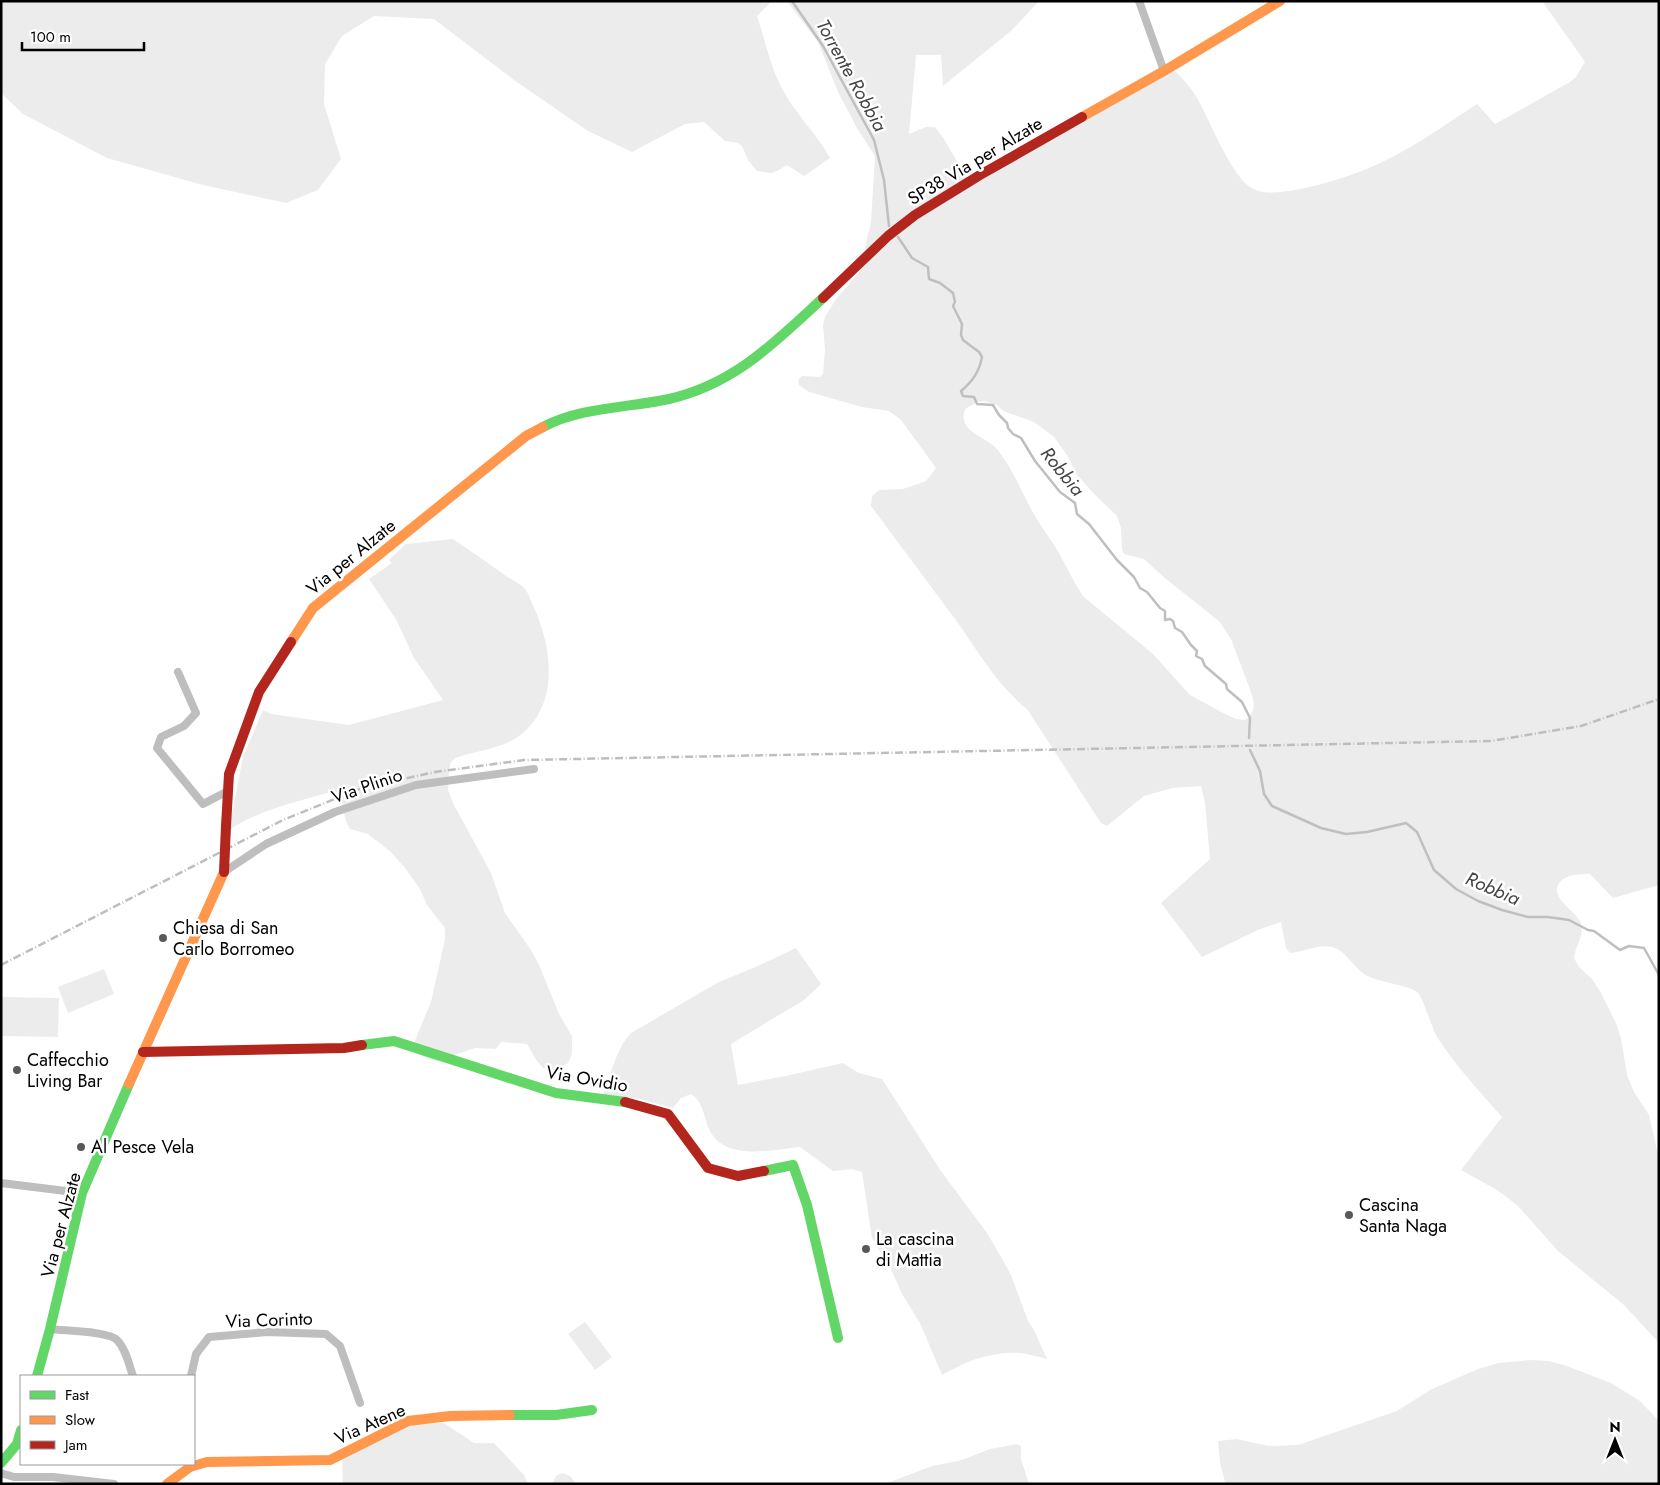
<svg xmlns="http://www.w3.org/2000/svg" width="1660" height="1485" font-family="Jost,sans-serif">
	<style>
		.green { fill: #ececec; fill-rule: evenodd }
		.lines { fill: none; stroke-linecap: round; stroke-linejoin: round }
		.stream { stroke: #bfbfbf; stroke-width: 2.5 }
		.street { stroke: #bebebe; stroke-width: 8 }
		.fast { stroke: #63d668; stroke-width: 10 }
		.slow { stroke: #ff974d; stroke-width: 10 }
		.jam { stroke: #b3261e; stroke-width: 10 }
		.rail { stroke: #bebebe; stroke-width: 2.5; stroke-dasharray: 8 2.5 1 2.5; stroke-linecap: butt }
		.jam-bridge { stroke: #b3261e; stroke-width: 10 }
		.poi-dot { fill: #595959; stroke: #fff; stroke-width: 2 }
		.labels { text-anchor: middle; stroke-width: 5; stroke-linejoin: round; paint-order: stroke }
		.street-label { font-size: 18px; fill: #000; stroke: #fff }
		.poi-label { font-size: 18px; fill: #000; stroke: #fff; text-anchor: start }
		.water-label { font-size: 19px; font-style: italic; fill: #444; stroke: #fff }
	</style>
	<rect width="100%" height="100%" fill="#fff"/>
	<path class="green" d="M1,1h771l-15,15c9,26 13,52 27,76 13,24 33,42 46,66l-26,18 -17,-11 -10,6 -6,2 -14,-2 -9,-11 -6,-14 -4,-3 -13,-2 -21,-19 -19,2 -53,28 -44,-21 -74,-51 -80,-61 -60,-3 -32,20 -17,28 -1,40 17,55 -23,31 -32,13 -83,-18 -96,-27 -84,-44 -22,-21z
		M787,1h252l-27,29 -69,56 -2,-31h-25l-7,79 17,-7h9l9,12 25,43 198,-119c11,11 22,21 30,35 15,27 26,59 46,83 15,17 38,11 57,8 24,-5 47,-12 69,-21 39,-16 74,-42 108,-64l18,20 75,-42 6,-5 9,-15 -43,-61h117v884l-46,13 -23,-24c-10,0 -23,0 -30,8 -13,16 18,29 21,42 3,12 -6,23 -7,34l5,9 13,12 9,14 15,30 5,15 6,37 7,17 15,23 10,43v185l-35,-38 -66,-54 -41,-46 -20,-15 -36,-20 41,-53c-23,-26 -46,-51 -65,-80 -6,-11 -14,-40 -20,-45 -8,-6 -36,-10 -47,-15 -16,-6 -22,-26 -38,-30 -14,-3 -28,5 -42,6l-4,-5 -5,-26 -21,7 -58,28 -41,-54 49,-44 -5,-56 -4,-17 -29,2 -28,8 -37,30 -6,-3 -74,-114c-29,-23 -48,-56 -69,-86 -29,-39 -58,-78 -87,-117l1,-10 7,-6 24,-1 23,-8 10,-13 -35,-48 -12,-9 -27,-4 -53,-15 -10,-7 -1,-5 4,-4 18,1 3,-3 2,-24 -2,-25 2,-8 11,-18 23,-26 12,-51 4,-66 -18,-28 -19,-36 -20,-50zM984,401l13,4 6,6 31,11 20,15 13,18 10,20 19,21 21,20 4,12 1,21 2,5 20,5 22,20 53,42 12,18 21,56c3,12 3,17 -7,25l-9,-1 -11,-5 -35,-19 -37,-41 -69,-57c-9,-12 -15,-26 -23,-40 -7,-14 -18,-27 -26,-41 -10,-17 -17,-35 -27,-51 -3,-5 -7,-11 -11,-16 -12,-13 -40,-17 -32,-40l12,-7z
		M453,539c18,12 36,25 53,37 6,4 15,8 19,13 4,5 7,15 10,21 19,43 24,102 -22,130 -16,9 -40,12 -58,18l-4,4 -2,7 -1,21 6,15 37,68 14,40 26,37 9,17 19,47 13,22v18l-4,9 -9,5h-16l-6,-7 -10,-17 -26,-2 -5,7 -21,-1 -38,13 -15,-5 -11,-6 20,-48 14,-63v-11l-18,-23 -7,-16 -15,-21 -14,-16 -23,-18 -18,-5c-7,-11 -6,-22 -10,-34l-4,-2h-9c-35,10 -67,17 -98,37l14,-73 20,-47 8,4 78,11 94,-25 -29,-42 -17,-37 -28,-42 23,-16 -3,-3 17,-16z
		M796,948l25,36 -17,16 -73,44 7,41 52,-10 53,-12 16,10 23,6 59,92 46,62 10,17 14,25 17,46 6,9 13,29c-8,-2 -18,-5 -27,-6 -28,-2 -54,8 -78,22l-22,-52 -18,-29 -12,-27 -18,-29 -10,-66 -10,-3 -19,2 -33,-24c-31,3 -80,16 -93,-23 -4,-12 -5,-23 -16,-30l-10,4 -8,10 -33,-9 -37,-4c8,-21 13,-46 28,-62l86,-50 43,-18z
		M104,969l10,25 -46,19 -10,-26z
		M1,997l58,1 -1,39 -57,-1z
		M585,1322l27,35 -17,13 -27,-36z
		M1530,1360l18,1 16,4 47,18 29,18 19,20v63h-433l-1,-2 -5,-20 -2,-21 19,-2 31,7 30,-1 99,-34 33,-21 48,-21 20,-6z
		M444,1423l30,20h20l30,32 4,9h-185l-1,-24 63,-35z
		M1017,1444l4,2v13l8,25h-144l47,-18 30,-6 28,-11z
		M562,1473l8,3 6,8h-24l4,-8z"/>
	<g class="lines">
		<path class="stream" d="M792,1l31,45 51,94 10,40 5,46
			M898,237l14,21 16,9 1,12 11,4 13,10 2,9 -2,4 9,18 -1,11 2,5 16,12 3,5c-3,15 -9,24 -21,34l2,5 11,1 3,7 16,1 6,10 8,8 1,5 5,6 8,4 14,23 25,31 15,11 2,11 12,10 28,36 17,17 6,11 7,4 13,16 5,3v9l5,-1 3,2 2,7 7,4 9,13 6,6 -1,5 6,3 3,7 21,18 1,5 15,13 8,16 -1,20
			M1250,750l10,21 4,23 8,12 49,22 25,6 21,-2 39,-9 11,9 17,38 22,19 22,12 24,9 26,7h20l21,3 19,10 6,1 26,19 9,-4 15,2 15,27"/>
		<path class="street" d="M1139,1l25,70
			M178,672l18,41 -12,13 -23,11 -4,11 46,56 25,-13
			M224,872l42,-28 69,-32 81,-27 118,-16
			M1,1183l81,10
			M50,1329c14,2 58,2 67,11 9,9 12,25 16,36
			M191,1376l5,-22 13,-17 58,-5 59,2 14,12 20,57
			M1,1473l13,4h39l61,7"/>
		<path class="fast" d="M543,427c38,-20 84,-19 126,-28 66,-15 106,-57 154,-101
			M362,1045l32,-4 162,52 69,9
			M764,1171l29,-6 14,40 31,133
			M37,1376l13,-47 32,-136 47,-109
			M510,1415h46l36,-5
			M1,1463l16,-19 4,-14"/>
		<path class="slow" d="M1082,117l82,-46 116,-70
			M291,642l22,-34 213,-172 17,-9
			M129,1084l95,-212
			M167,1484l23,-17 17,-5 123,-2 78,-39 42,-5 60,-1"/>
		<path class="jam" d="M823,298l65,-62 27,-21 65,-40 102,-58
			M226,826l3,-52 30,-82 32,-50
			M143,1052l201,-4 18,-3
			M625,1102l43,12 40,54 30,8 26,-5"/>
		<path class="rail" d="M1,965l282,-145 79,-32 73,-16 89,-12 967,-19 90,-15 78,-27"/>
		<path class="jam-bridge" d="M224,872l2,-46"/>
	</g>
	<g class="poi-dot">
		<circle cx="163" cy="938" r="5"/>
		<circle cx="17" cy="1070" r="5"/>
		<circle cx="81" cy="1147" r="5"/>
		<circle cx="1349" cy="1215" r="5"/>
		<circle cx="866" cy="1249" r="5"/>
	</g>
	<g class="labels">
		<g class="street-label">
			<text transform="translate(975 161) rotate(-31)" y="6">SP38 Via per Alzate</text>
			<text transform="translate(351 557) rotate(-39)" y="6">Via per Alzate</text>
			<text transform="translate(367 786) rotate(-19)" y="6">Via Plinio</text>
			<text transform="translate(587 1079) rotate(10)" y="6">Via Ovidio</text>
			<text transform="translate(61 1225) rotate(-75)" y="6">Via per Alzate</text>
			<text transform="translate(269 1320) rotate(-2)" y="6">Via Corinto</text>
			<text transform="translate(370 1424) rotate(-24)" y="6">Via Atene</text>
		</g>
		<g class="poi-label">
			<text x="173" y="934">Chiesa di San<tspan x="173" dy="21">Carlo Borromeo</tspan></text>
			<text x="27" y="1066">Caffecchio<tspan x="27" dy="21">Living Bar</tspan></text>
			<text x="91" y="1153">Al Pesce Vela</text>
			<text x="1359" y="1211">Cascina<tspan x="1359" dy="21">Santa Naga</tspan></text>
			<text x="876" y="1245">La cascina<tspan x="876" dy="21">di Mattia</tspan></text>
		</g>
		<g class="water-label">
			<text transform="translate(852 75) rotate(61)" y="7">Torrente Robbia</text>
			<text transform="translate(1063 471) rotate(51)" y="7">Robbia</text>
			<text transform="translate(1493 888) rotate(23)" y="7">Robbia</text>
		</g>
	</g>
	<rect width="1660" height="1485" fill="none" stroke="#000000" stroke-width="5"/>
	<rect x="20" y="1375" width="175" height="90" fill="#ffffff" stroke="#999999"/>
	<rect x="30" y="1391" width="25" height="8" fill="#63d668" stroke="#999999"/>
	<text x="65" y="1400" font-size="15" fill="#000000">Fast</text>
	<rect x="30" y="1416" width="25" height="8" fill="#ff974d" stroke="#999999"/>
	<text x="65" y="1425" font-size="15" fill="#000000">Slow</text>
	<rect x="30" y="1441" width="25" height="8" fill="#b3261e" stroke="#999999"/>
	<text x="65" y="1450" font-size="15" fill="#000000">Jam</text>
	<g transform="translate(1615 1440)" stroke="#ffffff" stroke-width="4" paint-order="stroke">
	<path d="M0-4L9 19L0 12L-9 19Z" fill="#000000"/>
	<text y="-8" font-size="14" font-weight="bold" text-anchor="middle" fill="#000000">N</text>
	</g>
	<path d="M22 42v8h122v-8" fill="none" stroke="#000000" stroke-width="2.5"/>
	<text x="30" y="42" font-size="15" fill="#000000" stroke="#ffffff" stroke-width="4" paint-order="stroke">100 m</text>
</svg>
